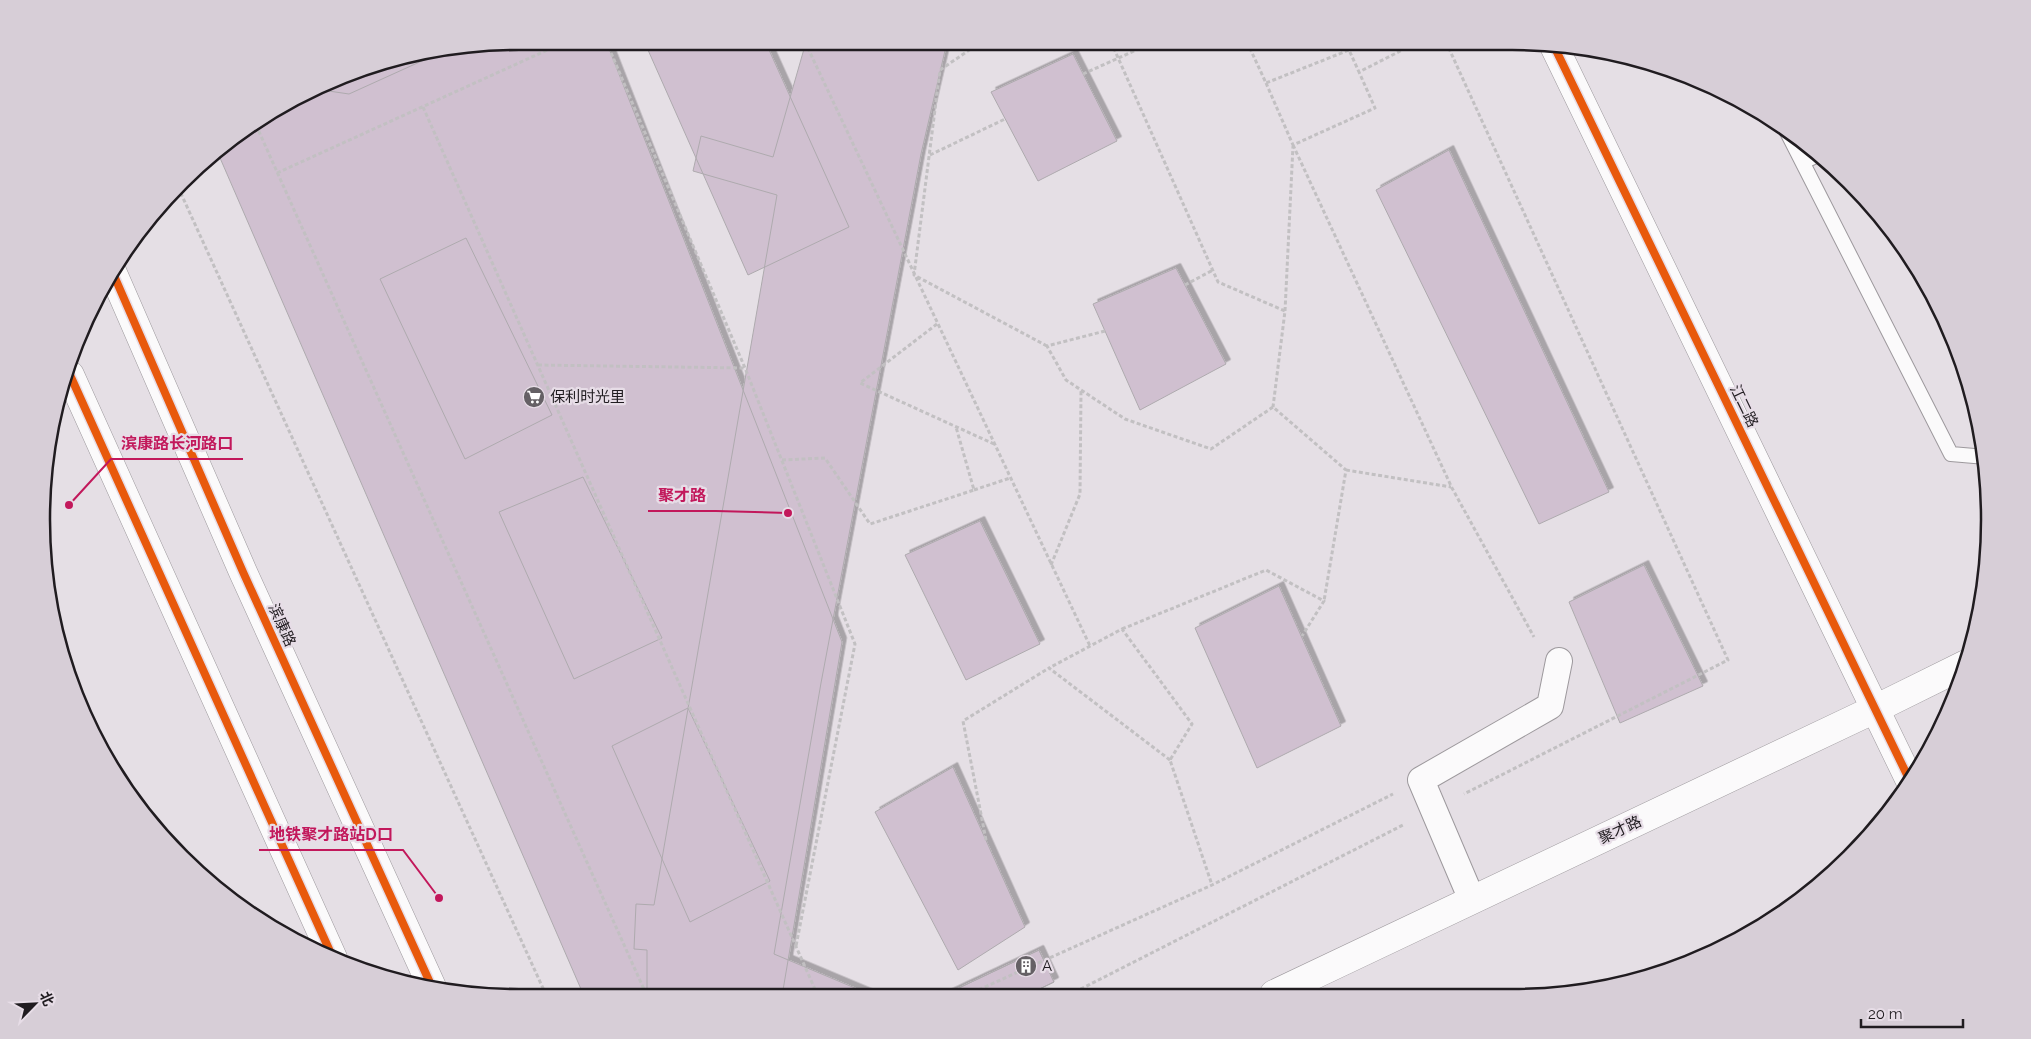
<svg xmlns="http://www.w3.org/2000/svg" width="2031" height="1039" font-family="Raleway,'Noto Sans SC',sans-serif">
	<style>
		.building { fill: #d0c0d0; stroke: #aeaaae; filter: url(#shadow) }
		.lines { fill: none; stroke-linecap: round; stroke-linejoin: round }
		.lane-casing { stroke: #9d999d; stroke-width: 16 }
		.street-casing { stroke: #9d999d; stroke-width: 28 }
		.secondary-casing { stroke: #9d999d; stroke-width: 29 }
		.primary-casing { stroke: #9d999d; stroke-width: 29 }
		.path { stroke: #c2c0c2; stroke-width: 3; stroke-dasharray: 4 2.5; stroke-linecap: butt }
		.lane { stroke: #fbfafb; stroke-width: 14 }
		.street { stroke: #fbfafb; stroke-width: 26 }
		.secondary { stroke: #fbfafb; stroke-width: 28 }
		.primary { stroke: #fbfafb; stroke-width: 28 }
		.cycleway-casing { stroke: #e7dde7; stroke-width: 11 }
		.cycleway { stroke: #e8590c; stroke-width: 8 }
		.labels { text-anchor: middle; stroke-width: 4.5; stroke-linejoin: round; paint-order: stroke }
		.poi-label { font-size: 15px; fill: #201c20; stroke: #e7dde7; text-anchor: start }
		.street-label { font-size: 15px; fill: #201c20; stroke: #e7dde7 }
		.rim { fill: none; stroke: #201c20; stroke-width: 2.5 }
		.leader { fill: none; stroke: #c2185b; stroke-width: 2 }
		.callout-dot { fill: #c2185b; stroke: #e7dde7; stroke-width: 2 }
		.callout-label { font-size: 16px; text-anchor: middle; font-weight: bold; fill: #c2185b; stroke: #e7dde7; stroke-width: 4.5; stroke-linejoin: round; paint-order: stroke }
	</style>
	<defs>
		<filter id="shadow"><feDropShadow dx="4.5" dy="-4.5" stdDeviation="0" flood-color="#0004"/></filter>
	</defs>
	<rect width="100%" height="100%" fill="#e5dfe5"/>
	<path class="building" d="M520,41h86l236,601 -60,354h-198l-367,-845 11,-11 138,-73z
		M644,41h121l84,186 -101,48z
		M806,42h141l-26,112 -100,529 -47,271 100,42h-90l-16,-7 -1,7h-120v-46l-13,-1 2,-45 18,1 123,-710 -84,-24 8,-35 72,21z
		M1073,54l44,87 -79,40 -47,-89z
		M435,55l-86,39 -27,-4 44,-23z
		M1449,150l160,342 -70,32 -163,-334z
		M466,238l86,177 -87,44 -85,-180z
		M1176,268l50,96 -86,46 -47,-106z
		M583,477l79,161 -88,41 -75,-167z
		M980,521l60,123 -74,36 -61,-125z
		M1644,565l59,121 -83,37 -51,-121z
		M1279,586l62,140 -84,42 -62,-140z
		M688,708l82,173 -80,41 -78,-176z
		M953,767l72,160 -67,43 -83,-158z
		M1039,950l15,32 -27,13h-83z
		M1039,950l15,32 -27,13h-83z"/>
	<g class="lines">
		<g class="lane-casing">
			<path id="lane" d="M1786,130l165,324 35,3
				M1803,162l15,-7"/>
		</g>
		<g class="street-casing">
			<path id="street" d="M1472,900l-51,-120 129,-74 9,-45"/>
		</g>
		<g class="secondary-casing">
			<path id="secondary" d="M1553,44l357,737
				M1274,994l601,-285 91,-45"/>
		</g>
		<g class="primary-casing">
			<path id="primary" d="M112,271l131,301 189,415
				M70,375l263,583"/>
		</g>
		<path class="path" d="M606,41l139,327 110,276 -59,302
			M805,42l285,604
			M981,42l-41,28 -26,205 133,71
			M1111,42l107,240 67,29 -12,96
			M1247,42l19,41 83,-33 10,22 59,-30
			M1446,42l282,618 -264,134
			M1083,74l71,-32
			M1266,83l27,62 82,-37 -16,-36
			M423,107l395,889
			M256,125l391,871
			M1293,145l159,343 82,149
			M930,155l75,-36
			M277,173l290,-132
			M178,187l369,810
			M1185,285l28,-15
			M1285,311l8,-165
			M937,324l-77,59 134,61
			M1105,331l-58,15 19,34 59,39 86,30 62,-42 73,63 -22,131
			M538,365l207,3
			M782,460l43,-2 45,66 104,-34 -18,-63
			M1346,470l105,17
			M974,490l36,-12
			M1051,565l29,-71 1,-103
			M1122,629l144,-59 58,31 -22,35
			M1170,760l-121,-92 73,-39 70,95 -22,36 42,125
			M986,840l-23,-119 86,-53
			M967,995l245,-110 181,-91
			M1069,995l336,-171"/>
		<use href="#lane" class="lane"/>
		<use href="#street" class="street"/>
		<use href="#secondary" class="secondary"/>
		<use href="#primary" class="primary"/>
		<g class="cycleway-casing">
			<path id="cycleway" d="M1553,44l357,737
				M112,271l131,301 189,415
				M70,375l263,583"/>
		</g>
		<use href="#cycleway" class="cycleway"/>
	</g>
	<defs>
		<g id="supermarket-disc" transform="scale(1.125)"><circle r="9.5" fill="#656065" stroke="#e7dde7"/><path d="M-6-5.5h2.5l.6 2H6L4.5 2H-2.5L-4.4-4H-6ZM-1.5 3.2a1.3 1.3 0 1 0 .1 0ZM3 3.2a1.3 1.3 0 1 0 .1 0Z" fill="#fff"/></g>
		<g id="building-disc" transform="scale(1.125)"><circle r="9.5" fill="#656065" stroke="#e7dde7"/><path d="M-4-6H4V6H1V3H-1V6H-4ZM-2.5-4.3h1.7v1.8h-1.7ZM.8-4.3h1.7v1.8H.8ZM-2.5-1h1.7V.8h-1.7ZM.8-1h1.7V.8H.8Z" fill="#fff"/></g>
	</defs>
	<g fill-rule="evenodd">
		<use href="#supermarket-disc" x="534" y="397"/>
		<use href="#building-disc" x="1026" y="966"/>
	</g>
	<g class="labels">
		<g class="poi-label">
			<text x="550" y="402">保利时光里</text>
			<text x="1042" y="971">A</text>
		</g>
		<g class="street-label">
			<text transform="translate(1744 406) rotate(64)" y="5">江二路</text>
			<text transform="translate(282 625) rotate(66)" y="5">滨康路</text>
			<text transform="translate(1620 830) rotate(-25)" y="5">聚才路</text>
		</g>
	</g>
	<path d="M0 0H2031V1039H0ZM519 50H1512A469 469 0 0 1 1981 519V520A469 469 0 0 1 1512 989H519A469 469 0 0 1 50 520V519A469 469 0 0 1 519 50Z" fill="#d7ced7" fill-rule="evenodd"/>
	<path class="rim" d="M519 50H1512A469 469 0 0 1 1981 519V520A469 469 0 0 1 1512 989H519A469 469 0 0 1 50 520V519A469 469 0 0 1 519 50Z"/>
	<path class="leader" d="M69 505L111 459H243M788 513L716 511H648M439 898L403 850H259"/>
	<g class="callout-dot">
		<circle cx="69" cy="505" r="5"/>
		<circle cx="788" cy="513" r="5"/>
		<circle cx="439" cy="898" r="5"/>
	</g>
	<g class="callout-label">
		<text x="177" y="449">滨康路长河路口</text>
		<text x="682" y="501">聚才路</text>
		<text x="331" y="840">地铁聚才路站D口</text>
	</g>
	<g transform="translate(35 1004) rotate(66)" stroke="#e7dde7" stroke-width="4" paint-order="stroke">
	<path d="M0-4L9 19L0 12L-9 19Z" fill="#201c20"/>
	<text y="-8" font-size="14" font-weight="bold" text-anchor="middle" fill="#201c20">北</text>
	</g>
	<path d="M1861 1019v8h102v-8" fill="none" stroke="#201c20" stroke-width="2.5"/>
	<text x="1868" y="1019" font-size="15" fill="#201c20" stroke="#e7dde7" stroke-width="4" paint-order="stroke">20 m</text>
</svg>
